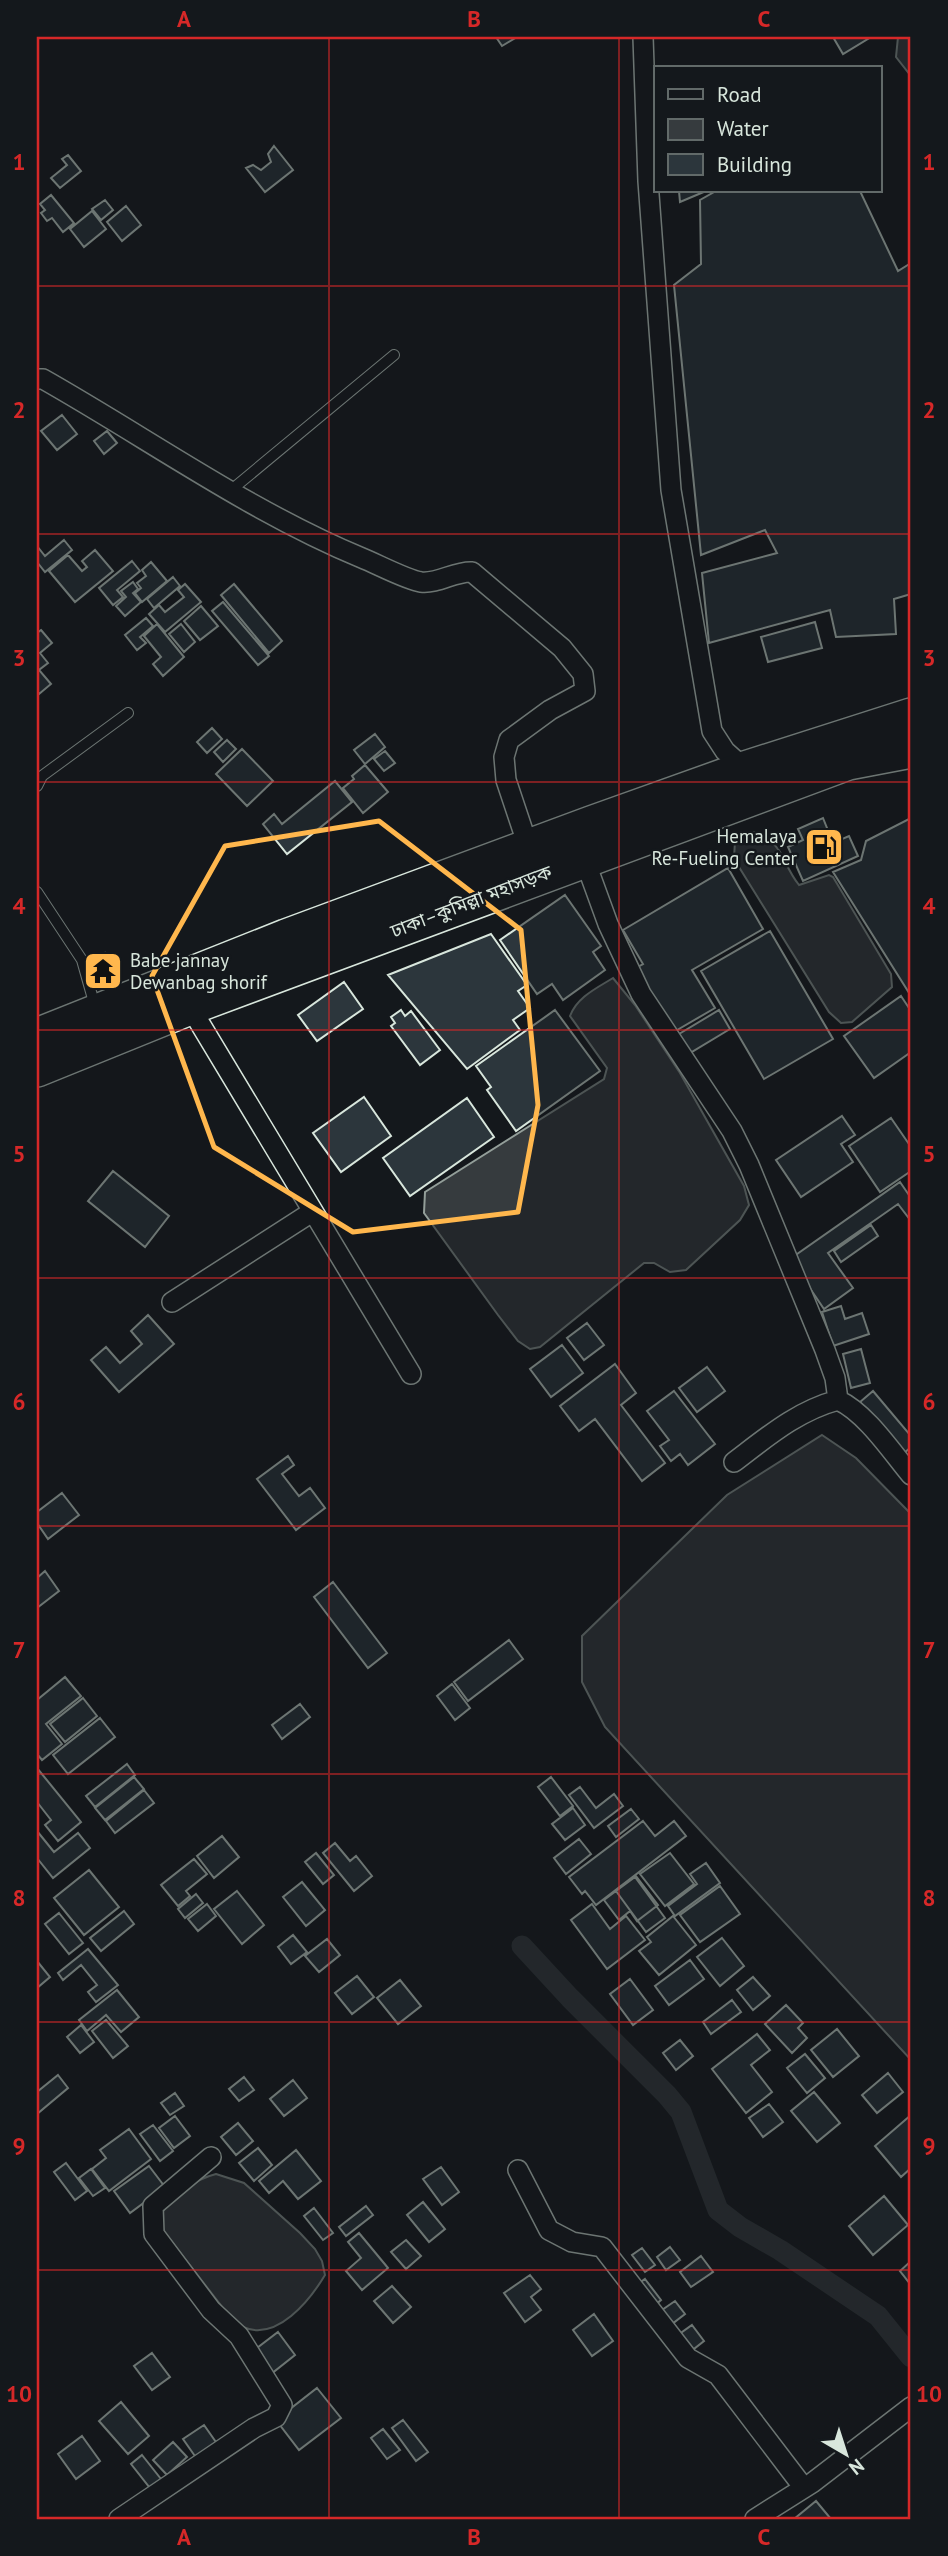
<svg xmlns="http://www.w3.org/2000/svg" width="948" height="2556" font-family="'PT Sans','Noto Sans Bengali',sans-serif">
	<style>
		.water { fill: #363b3e; stroke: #939e99; stroke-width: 2 }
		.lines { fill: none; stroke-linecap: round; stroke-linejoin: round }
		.canal { stroke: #363b3e; stroke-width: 21 }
		.building { fill: #2c363c; stroke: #d8e6dc; stroke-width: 2 }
		.lane-casing { stroke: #d8e6dc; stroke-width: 12 }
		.street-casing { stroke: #d8e6dc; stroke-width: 22 }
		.highway-casing { stroke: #d8e6dc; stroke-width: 38 }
		.lane { stroke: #14181c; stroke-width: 10 }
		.street { stroke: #14181c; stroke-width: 19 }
		.highway { stroke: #14181c; stroke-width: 35 }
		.marked { fill: none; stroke: #ffb74d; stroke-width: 5; stroke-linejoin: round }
		.grid { fill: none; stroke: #d62828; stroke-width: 2; stroke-opacity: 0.55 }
		.labels { text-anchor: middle; stroke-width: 5; stroke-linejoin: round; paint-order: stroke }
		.poi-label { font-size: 19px; fill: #d8e6dc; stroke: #14181c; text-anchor: end }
		.street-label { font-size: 19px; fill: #d8e6dc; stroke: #14181c }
		.neatline { fill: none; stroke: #d62828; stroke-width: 2.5 }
		.grid-label { font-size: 23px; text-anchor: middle; font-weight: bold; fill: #d62828 }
	</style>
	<rect width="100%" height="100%" fill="#14181c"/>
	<path class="water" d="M898,37h13v39l-15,-19z
		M753,832c33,12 27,29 46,53l30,-10 4,2 58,97 1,13 -40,35 -11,1 -12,-11 -95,-153 1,-18z
		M613,978l22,27 45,68 64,113 5,19 -9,15 -54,50 -16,2 -16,-9h-10l-104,84 -10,2 -12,-8 -20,-26 -74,-102 1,-21 179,-113 3,-11 -37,-52c7,-19 27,-28 43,-38z
		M822,1435l34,23 55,56v546l-306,-333 -23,-45v-46l145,-141z
		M216,2174l28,9 56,50 15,16 7,12 3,14c-15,25 -48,67 -82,52 -5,-2 -9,-7 -13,-10l-66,-85c-1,-4 -3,-7 -3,-11 -1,-21 38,-43 55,-47z"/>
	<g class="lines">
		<path class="canal" d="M522,1946l48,52 97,97 14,17 37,98 22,17 40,23 98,66 33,41"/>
	</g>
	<path class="building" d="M496,37h21l-15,9z
		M833,37h38l-28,17z
		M274,146l19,24 -28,22 -19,-24 7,-3 8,5 10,-8 -3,-8z
		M68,155l13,16 -21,17 -9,-10 16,-13 -5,-6z
		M679,191h27l-26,11z
		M716,191h144l38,80 13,-8v331l-17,5 2,35 -60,3 -6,-27 -121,33 -7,-70 75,-20 -12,-23 -64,25 -27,-270 27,-21 -1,-64z
		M51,195l23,28 -11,9 -11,-14 -5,3 -6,-8 4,-3 -5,-6z
		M105,200l8,10 -12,10 -9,-11z
		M126,206l15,19 -19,16 -15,-19z
		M92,211l14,18 -22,18 -14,-18z
		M62,415l15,19 -20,16 -16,-19z
		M107,431l10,12 -13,11 -10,-13z
		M64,540l8,10 -27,22 -8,-10v-16l8,10z
		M95,550l18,21 -38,31 -26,-31 19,-16 14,16 5,-4 -5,-6z
		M132,561l8,10 -23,19 6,7 -10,8 -14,-17z
		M151,562l16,19 -25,21 -7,-9 6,-5 -4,-5 9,-7 -4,-6z
		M173,577l7,9 -26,22 -7,-9z
		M133,582l5,7 -5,4 8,9 -16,14 -9,-10 10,-9 -5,-6z
		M185,584l16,18 -36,30 -16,-18 10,-9 6,7 19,-15 -6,-7z
		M234,584l48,57 -13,12 -48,-58z
		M223,602l46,54 -11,9 -46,-54z
		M201,606l17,20 -18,14 -16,-19z
		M146,618l7,8 -13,11 6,6 -9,7 -12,-15z
		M815,622l7,26 -54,14 -7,-25z
		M157,624l27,33 -21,19 -10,-12 8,-7 -17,-21z
		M181,624l14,18 -11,10 -15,-18z
		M41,630l11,13 -12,10 8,10 -9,7 12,14 -12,10 -2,-3v-58z
		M212,728l10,11 -15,14 -10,-11z
		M375,734l10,13 -20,17 -11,-14z
		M227,740l9,9 -13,13 -9,-10z
		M242,749l31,32 -26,25 -31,-32z
		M385,751l10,12 -11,8 -10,-12z
		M365,765l23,27 -25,21 -20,-25 11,-9 -2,-3z
		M335,781l17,21 -65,52 -24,-30 11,-10 8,10z
		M823,818l10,25 16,-7 9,20 -55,25 -15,-34 15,-7 -5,-11z
		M909,819h2v177l-78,-124 28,-12 5,-19z
		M728,868l35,61 -71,41 23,38 -43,25 -38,-64 9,-5 -20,-34z
		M565,895l36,51 -8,6 12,18 -42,30 -11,-16 -15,10 -37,-54z
		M770,931l63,108 -69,40 -63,-108z
		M491,934l36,51 -9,6 12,17 -17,12 7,10 -53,39 -79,-94z
		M105,953l15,22 -19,13 -15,-22z
		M344,982l19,27 -46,32 -19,-26z
		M901,996l10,15v41l-37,26 -30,-42z
		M401,1010l4,6 6,-5 29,39 -20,15 -29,-39 4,-3 -4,-6z
		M555,1010l45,61 -84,60 -29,-41 4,-3 -15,-21z
		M719,1010l11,19 -40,24 -11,-19z
		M364,1097l27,39 -50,36 -28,-39z
		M467,1098l27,39 -84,59 -27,-38z
		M842,1116l13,19 -14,9 12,18 -52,35 -25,-37z
		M891,1118l20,29v24l-31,21 -31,-46z
		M113,1171l56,45 -24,31 -57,-46z
		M900,1182l11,16v23l-13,-17 -70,49 25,35 -29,21 -34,-50z
		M871,1225l7,11 -37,26 -7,-11z
		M841,1306l4,13 17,-6 7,21 -36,12 -11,-34z
		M148,1315l26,29 -55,48 -28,-32 15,-13 14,16 22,-19 -11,-13z
		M587,1323l17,22 -20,15 -17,-22z
		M562,1345l21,28 -32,24 -21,-28z
		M861,1349l9,34 -19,5 -8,-34z
		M615,1364l21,29 -15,12 44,58 -23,18 -47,-62 -16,12 -19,-25z
		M707,1367l18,24 -28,21 -18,-24z
		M674,1391l41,53 -27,21 -8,-11 -9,7 -11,-15 9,-6 -22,-29z
		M873,1391l38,45v11l-8,7 -43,-52z
		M288,1456l6,9 -12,9 17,22 11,-8 15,20 -29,22 -39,-51z
		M62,1493l17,22 -31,24 -11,-16v-11z
		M45,1571l14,20 -22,17v-30z
		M333,1582l54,71 -19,15 -54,-71z
		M509,1640l14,19 -55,42 -14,-19z
		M65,1677l16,19 -35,28 16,20 -20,16 -5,-6v-54z
		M452,1684l18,24 -15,12 -18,-24z
		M83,1698l14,18 -32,26 -15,-18z
		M300,1704l10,13 -28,22 -10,-14z
		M100,1718l15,19 -47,37 -15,-19z
		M127,1764l8,11 -40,32 -9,-11z
		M37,1768l44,54 -23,19 -13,-16 6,-5 -14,-18z
		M134,1777l10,12 -39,31 -10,-12z
		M551,1777l22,29 -13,10 -22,-29z
		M580,1787l16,21 18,-14 9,12 -29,22 -25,-33z
		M144,1790l10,13 -39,30 -9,-12z
		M573,1808l12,17 -20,15 -13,-16z
		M631,1809l8,10 -23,18 -8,-11z
		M643,1821l12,15 19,-15 12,15 -90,69 -11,-14 -3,3 -13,-17z
		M37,1831l17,21 24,-19 12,15 -37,30 -16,-20z
		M222,1836l17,21 -25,21 -17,-22z
		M579,1839l12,15 -25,20 -12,-16z
		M335,1843l15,18 6,-5 16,20 -18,15 -31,-38z
		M316,1853l18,22 -11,9 -18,-22z
		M670,1853l24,31 -29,22 -25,-32z
		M194,1859l13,15 -21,17 4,5 -12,10 -17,-21z
		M706,1863l14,20 -45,33 -7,-10 29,-22 -7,-10z
		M89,1870l30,37 -35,28 -30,-37z
		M636,1876l22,29 -21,16 -7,-10 -11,9 -15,-20z
		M635,1877l30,41 -19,14 -30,-41z
		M302,1882l23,28 -19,16 -23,-29z
		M720,1886l20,28 -40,28 -20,-27z
		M237,1891l27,34 -22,19 -28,-35z
		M196,1894l7,9 -18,15 -7,-9z
		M207,1904l9,12 -18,15 -10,-12z
		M592,1904l18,25 16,-13 19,24 -38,29 -36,-49z
		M124,1911l10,13 -33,27 -11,-13z
		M59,1913l24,30 -14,11 -24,-30z
		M673,1916l23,29 -37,30 -20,-24 12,-9 -4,-5z
		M293,1935l14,17 -16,12 -13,-17z
		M722,1938l22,28 -24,20 -23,-29z
		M327,1939l13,16 -21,17 -14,-16z
		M88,1949l30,36 -22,17 -8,-10 9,-7 -16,-20 -18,15 -5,-7z
		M690,1960l14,19 -35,26 -14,-19z
		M37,1961l13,16 -13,11z
		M357,1976l17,21 -22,17 -17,-21z
		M753,1977l17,19 -17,14 -16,-20z
		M630,1979l23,31 -20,15 -23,-31z
		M400,1980l21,26 -23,18 -21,-26z
		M117,1990l22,27 -18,15 -15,-17 -19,16 -8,-11z
		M732,2000l9,12 -30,22 -8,-12z
		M786,2005l17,18 -5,5 9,10 -15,15 -27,-29z
		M106,2020l22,26 -15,12 -21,-27z
		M81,2025l13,17 -14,11 -13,-16z
		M837,2029l22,27 -26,21 -22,-27z
		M757,2034l13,16 -19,15 21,27 -26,21 -34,-44z
		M680,2040l13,16 -17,14 -13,-17z
		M805,2054l20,24 -18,15 -20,-25z
		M888,2073l15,19 -26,21 -15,-18z
		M58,2075l10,13 -31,26v-22z
		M244,2077l10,13 -15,11 -10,-12z
		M293,2080l14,18 -23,18 -14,-17z
		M814,2092l26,31 -23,19 -26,-31z
		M175,2093l9,13 -14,9 -9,-12z
		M769,2104l14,18 -20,15 -14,-19z
		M911,2115v53l-10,9 -26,-31z
		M175,2116l15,20 -16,12 -15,-20z
		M238,2123l15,18 -17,14 -15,-18z
		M153,2125l20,26 -13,10 -20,-27z
		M129,2129l22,30 -42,32 -17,-22 14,-11 -6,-8z
		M258,2148l14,17 -18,16 -15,-18z
		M296,2150l25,31 -23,18 -15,-18 -14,12 -10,-12z
		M66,2163l21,28 -12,9 -21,-28z
		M149,2166l16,21 -35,26 -16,-22z
		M441,2167l18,25 -17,13 -19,-26z
		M91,2169l14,19 -12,8 -14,-18z
		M884,2196l24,29 -35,30 -24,-29z
		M423,2202l22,27 -16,13 -22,-27z
		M366,2206l7,9 -27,21 -7,-9z
		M314,2208l19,25 -10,7 -19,-24z
		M359,2233l29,35 -26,22 -16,-19 15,-13 -13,-16z
		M406,2240l15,16 -15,13 -15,-17z
		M670,2247l10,13 -14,10 -9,-13z
		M642,2248l13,17 -10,7 -13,-17z
		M701,2256l12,16 -22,15 -11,-15z
		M911,2261v24l-11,-14z
		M530,2275l11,14 -10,8 10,13 -16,12 -21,-29z
		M645,2279l16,21 -7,6 -16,-22z
		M392,2286l19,21 -18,16 -19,-22z
		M675,2301l10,13 -13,10 -10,-14z
		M594,2314l19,27 -21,15 -19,-26z
		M692,2325l12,16 -14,11 -12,-17z
		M278,2332l17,23 -24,19 -18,-23z
		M152,2353l18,24 -18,13 -18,-24z
		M317,2388l24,30 -42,32 -23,-30z
		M121,2402l28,34 -21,18 -29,-33z
		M403,2420l25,32 -12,9 -24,-33z
		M204,2425l14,20 -21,14 -14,-20z
		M383,2429l17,21 -13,9 -16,-21z
		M82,2436l18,25 -24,18 -18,-25z
		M173,2442l14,15 -20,18 -14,-15z
		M142,2455l19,24 -11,9 -19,-24z
		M816,2501l15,18h-37z"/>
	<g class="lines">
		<g class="lane-casing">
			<path id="lane" d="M230,491l164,-136
				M37,786l5,-10 86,-63
				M37,892l45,68 13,46"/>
		</g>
		<g class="street-casing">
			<path id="street" d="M643,37l5,144 23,309 41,241 13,20 20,18
				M37,379h6c106,60 206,132 319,179 15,6 45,22 59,24 17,2 34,-11 51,-10l90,76 21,26 2,17 -35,19 -41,30 -5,17 2,23 23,69
				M584,858l24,66 33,70 91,137 17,34 76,185 10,28 3,22
				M190,1007l221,367
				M172,1302l140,-90
				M734,1462c33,-25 63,-51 104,-62 28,13 53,51 73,75
				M518,2170l31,60 23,12 30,5 86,111 30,17 86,113
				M119,2519l135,-91 22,-11 6,-12 -43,-69 -28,-26 -57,-76 -1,-28 58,-49
				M755,2519l57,-36 99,-76"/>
		</g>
		<g class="highway-casing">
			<path id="highway" d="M37,1036l249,-99 305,-113 154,-55 166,-53
				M37,1069l153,-62 658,-245 63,-12"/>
		</g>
		<use href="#lane" class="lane"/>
		<use href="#street" class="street"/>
		<use href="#highway" class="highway"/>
	</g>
	<path d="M0 0H948V2556H0ZM379,821l142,109 17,175 -20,107 -165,20 -139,-85 -62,-171 73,-130z" fill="#14181c" fill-opacity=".55" fill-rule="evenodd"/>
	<path class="marked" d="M379,821l142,109 17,175 -20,107 -165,20 -139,-85 -62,-171 73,-130z"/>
	<path class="grid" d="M329,37v2482M619,37v2482M37,286h874M37,534h874M37,782h874M37,1030h874M37,1278h874M37,1526h874M37,1774h874M37,2022h874M37,2270h874"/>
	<defs>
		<g id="fuel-square" transform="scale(2.0125)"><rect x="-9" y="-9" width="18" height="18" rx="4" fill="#ffb74d" stroke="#14181c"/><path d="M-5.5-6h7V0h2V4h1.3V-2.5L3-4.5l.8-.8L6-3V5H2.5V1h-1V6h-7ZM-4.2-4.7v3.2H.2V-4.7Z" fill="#111"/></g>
		<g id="temple-square" transform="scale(2.0125)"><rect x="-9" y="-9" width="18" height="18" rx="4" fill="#ffb74d" stroke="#14181c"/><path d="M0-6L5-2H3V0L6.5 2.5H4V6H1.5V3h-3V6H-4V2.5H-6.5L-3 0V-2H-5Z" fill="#111"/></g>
	</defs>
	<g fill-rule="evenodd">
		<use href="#fuel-square" x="824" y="847"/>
		<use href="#temple-square" x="103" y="971"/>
	</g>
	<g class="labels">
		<g class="poi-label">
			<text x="797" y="843">Hemalaya<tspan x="797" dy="22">Re-Fueling Center</tspan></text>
			<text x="130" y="967" text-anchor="start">Babe jannay<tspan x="130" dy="22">Dewanbag shorif</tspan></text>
		</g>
		<g class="street-label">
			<text transform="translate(471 901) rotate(-21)" y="7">ঢাকা–কুমিল্লা মহাসড়ক</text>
		</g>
	</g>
	<rect width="948" height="2556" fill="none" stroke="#14181c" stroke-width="77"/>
	<rect x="654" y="66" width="228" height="126" fill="#14181c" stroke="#626a69" stroke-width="2"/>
	<rect x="668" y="89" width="35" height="10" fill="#14181c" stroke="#626a69" stroke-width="2"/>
	<text x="717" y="102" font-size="21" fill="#d8e6dc">Road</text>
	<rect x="668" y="119" width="35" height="21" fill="#363b3e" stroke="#626a69" stroke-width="2"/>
	<text x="717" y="136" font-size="21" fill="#d8e6dc">Water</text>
	<rect x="668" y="154" width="35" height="21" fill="#2c363c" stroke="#626a69" stroke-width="2"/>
	<text x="717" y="172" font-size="21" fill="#d8e6dc">Building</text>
	<g transform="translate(846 2454) rotate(141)" stroke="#14181c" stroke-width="5" paint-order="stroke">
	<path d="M0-5L12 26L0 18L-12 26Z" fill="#d8e6dc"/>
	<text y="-10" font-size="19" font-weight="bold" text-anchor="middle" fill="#d8e6dc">N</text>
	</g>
	<rect x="38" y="38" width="871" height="2480" class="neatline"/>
	<g class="grid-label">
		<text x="184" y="27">A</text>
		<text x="474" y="27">B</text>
		<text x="764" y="27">C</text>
		<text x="19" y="170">1</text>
		<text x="929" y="170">1</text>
		<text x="19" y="418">2</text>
		<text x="929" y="418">2</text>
		<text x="19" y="666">3</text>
		<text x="929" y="666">3</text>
		<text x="19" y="914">4</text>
		<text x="929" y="914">4</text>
		<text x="19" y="1162">5</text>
		<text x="929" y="1162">5</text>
		<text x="19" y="1410">6</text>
		<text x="929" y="1410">6</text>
		<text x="19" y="1658">7</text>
		<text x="929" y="1658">7</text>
		<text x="19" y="1906">8</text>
		<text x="929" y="1906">8</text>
		<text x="19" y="2154">9</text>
		<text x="929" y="2154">9</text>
		<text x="19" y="2402">10</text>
		<text x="929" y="2402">10</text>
		<text x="184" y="2545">A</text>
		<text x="474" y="2545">B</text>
		<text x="764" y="2545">C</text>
	</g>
</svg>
